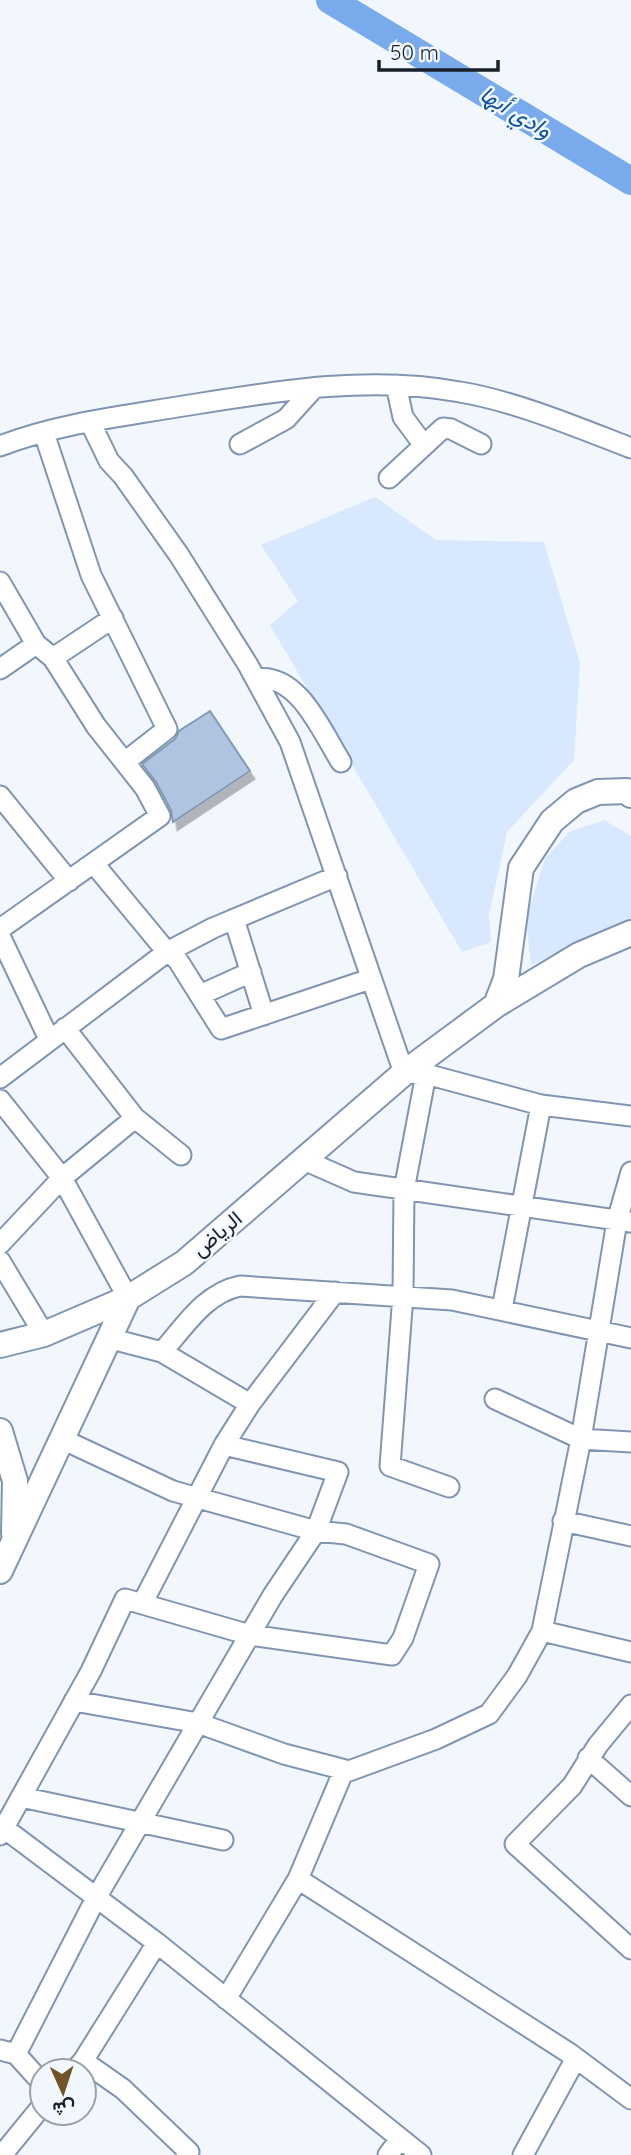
<svg xmlns="http://www.w3.org/2000/svg" width="631" height="2155" font-family="Quicksand,Vazirmatn,sans-serif">
	<style>
		.green { fill: #d7e8ff }
		.lines { fill: none; stroke-linecap: round; stroke-linejoin: round }
		.river { stroke: #79abec; stroke-width: 28 }
		.building { fill: #afc4e1; stroke: #8499b4; stroke-width: 2; filter: url(#shadow) }
		.minor-casing { stroke: #8195b0; stroke-width: 23 }
		.tertiary-casing { stroke: #8195b0; stroke-width: 28 }
		.minor { stroke: #fff; stroke-width: 19 }
		.tertiary { stroke: #fff; stroke-width: 24 }
		.labels { text-anchor: middle; stroke-width: 5; stroke-linejoin: round; paint-order: stroke }
		.street-label { font-size: 21px; fill: #18202a; stroke: #f2f7fd }
		.water-label { font-size: 23px; font-style: italic; fill: #0c519d; stroke: #f2f7fd }
	</style>
	<defs>
		<filter id="shadow"><feDropShadow dx="4.5" dy="8" stdDeviation="0" flood-color="#0004"/></filter>
	</defs>
	<rect width="100%" height="100%" fill="#f2f7fd"/>
	<path class="green" d="M375,497l61,43 108,2 36,121 -6,97 -67,72 -18,83 2,27 -29,10 -192,-327 28,-24 -37,-56z
		M604,820l27,16v83l-100,46 -5,-47 19,-59 24,-27z"/>
	<g class="lines">
		<path class="river" d="M330,0l301,181"/>
	</g>
	<path class="building" d="M210,711l40,60 -77,51 -2,-12 -15,-28 -14,-18 33,-25 4,-8z"/>
	<g class="lines">
		<g class="minor-casing">
			<path id="minor" d="M396,385l7,32 20,27
				M90,422l19,39 14,15 56,79 69,110 42,77 114,331 22,1 115,31 90,11
				M44,433l47,142 76,154 -41,32
				M240,444l46,-25 28,-31
				M0,446c54,-21 114,-29 171,-38 95,-15 193,-34 289,-16 55,9 119,36 171,56
				M389,478l54,-50 8,1 30,15
				M0,582l36,62 17,14 43,68 49,62 15,28 -160,113
				M53,658l60,-40
				M0,669l36,-25
				M256,679c42,-7 66,53 85,83
				M0,796l69,85
				M95,865l72,87 46,-24 124,-52
				M234,919l30,96
				M0,936l49,103
				M200,995l51,-23
				M65,1028l70,90 46,37
				M426,1074l-22,116 -1,105 -13,171 59,21
				M0,1078l167,-126 10,7 44,70 149,-50
				M0,1100l62,78 66,120
				M304,1160l50,22 277,40
				M631,1172l-14,49 -36,218 50,3
				M0,1244l62,-66 73,-60
				M0,1261l44,73
				M502,1309l39,-204
				M108,1338l54,14 88,52
				M162,1352c23,-26 43,-59 78,-66l212,14 179,38
				M563,1521l68,15
				M142,1604l82,-159 26,-41 85,-112
				M542,1631l89,21
				M74,1701l124,22 86,31 65,17 87,-32 53,-25 28,-38 25,-45 39,-192 -86,-40
				M631,1705l-33,40 -26,41 -57,58 116,105
				M588,1758l43,38
				M21,1797l202,43
				M0,1825l157,118 264,212
				M0,1835l91,-164 34,-72 125,36 142,20 11,-17 26,-74 -83,-30 -30,-3 -143,-40 -109,-51
				M298,1879l271,174 62,46
				M226,1999l72,-120 46,-109
				M0,2050l16,4 26,29
				M16,2054l80,-156 177,-303 43,-64 22,-59 -114,-27
				M83,2061l40,28 66,63 -3,3
				M74,2071l9,-10 74,-118
				M2,2155l40,-49
				M388,2155l12,-16
				M523,2155l53,-97"/>
		</g>
		<g class="tertiary-casing">
			<path id="tertiary" d="M496,1005l10,-26 15,-111 31,-47 24,-20 22,-9 29,-1 4,4
				M0,1345l44,-11 84,-36 56,-35 220,-190 92,-68 83,-50 52,-22
				M0,1431l15,50 -1,52
				M0,1571l128,-273"/>
		</g>
		<use href="#minor" class="minor"/>
		<use href="#tertiary" class="tertiary"/>
	</g>
	<g class="labels">
		<g class="street-label">
			<text transform="translate(217 1234) rotate(-40)" y="7">الرياض</text>
		</g>
		<g class="water-label">
			<text transform="translate(516 112) rotate(31)" y="8">وادي أبها</text>
		</g>
	</g>
	<g transform="translate(63 2092) rotate(177)"><circle r="33" fill="#f2f7fd" stroke="#9ba1a9" stroke-width="2"/>
	<path d="M0-5L12 26L0 18L-12 26Z" fill="#705327"/>
	<text y="-10" font-size="19" font-weight="bold" text-anchor="middle" fill="#18202a">ش</text>
	</g>
	<path d="M379 60v10h119v-10" fill="none" stroke="#18202a" stroke-width="3.5"/>
	<text x="390" y="60" font-size="21" fill="#18202a" stroke="#f2f7fd" stroke-width="5" paint-order="stroke">50 m</text>
</svg>
